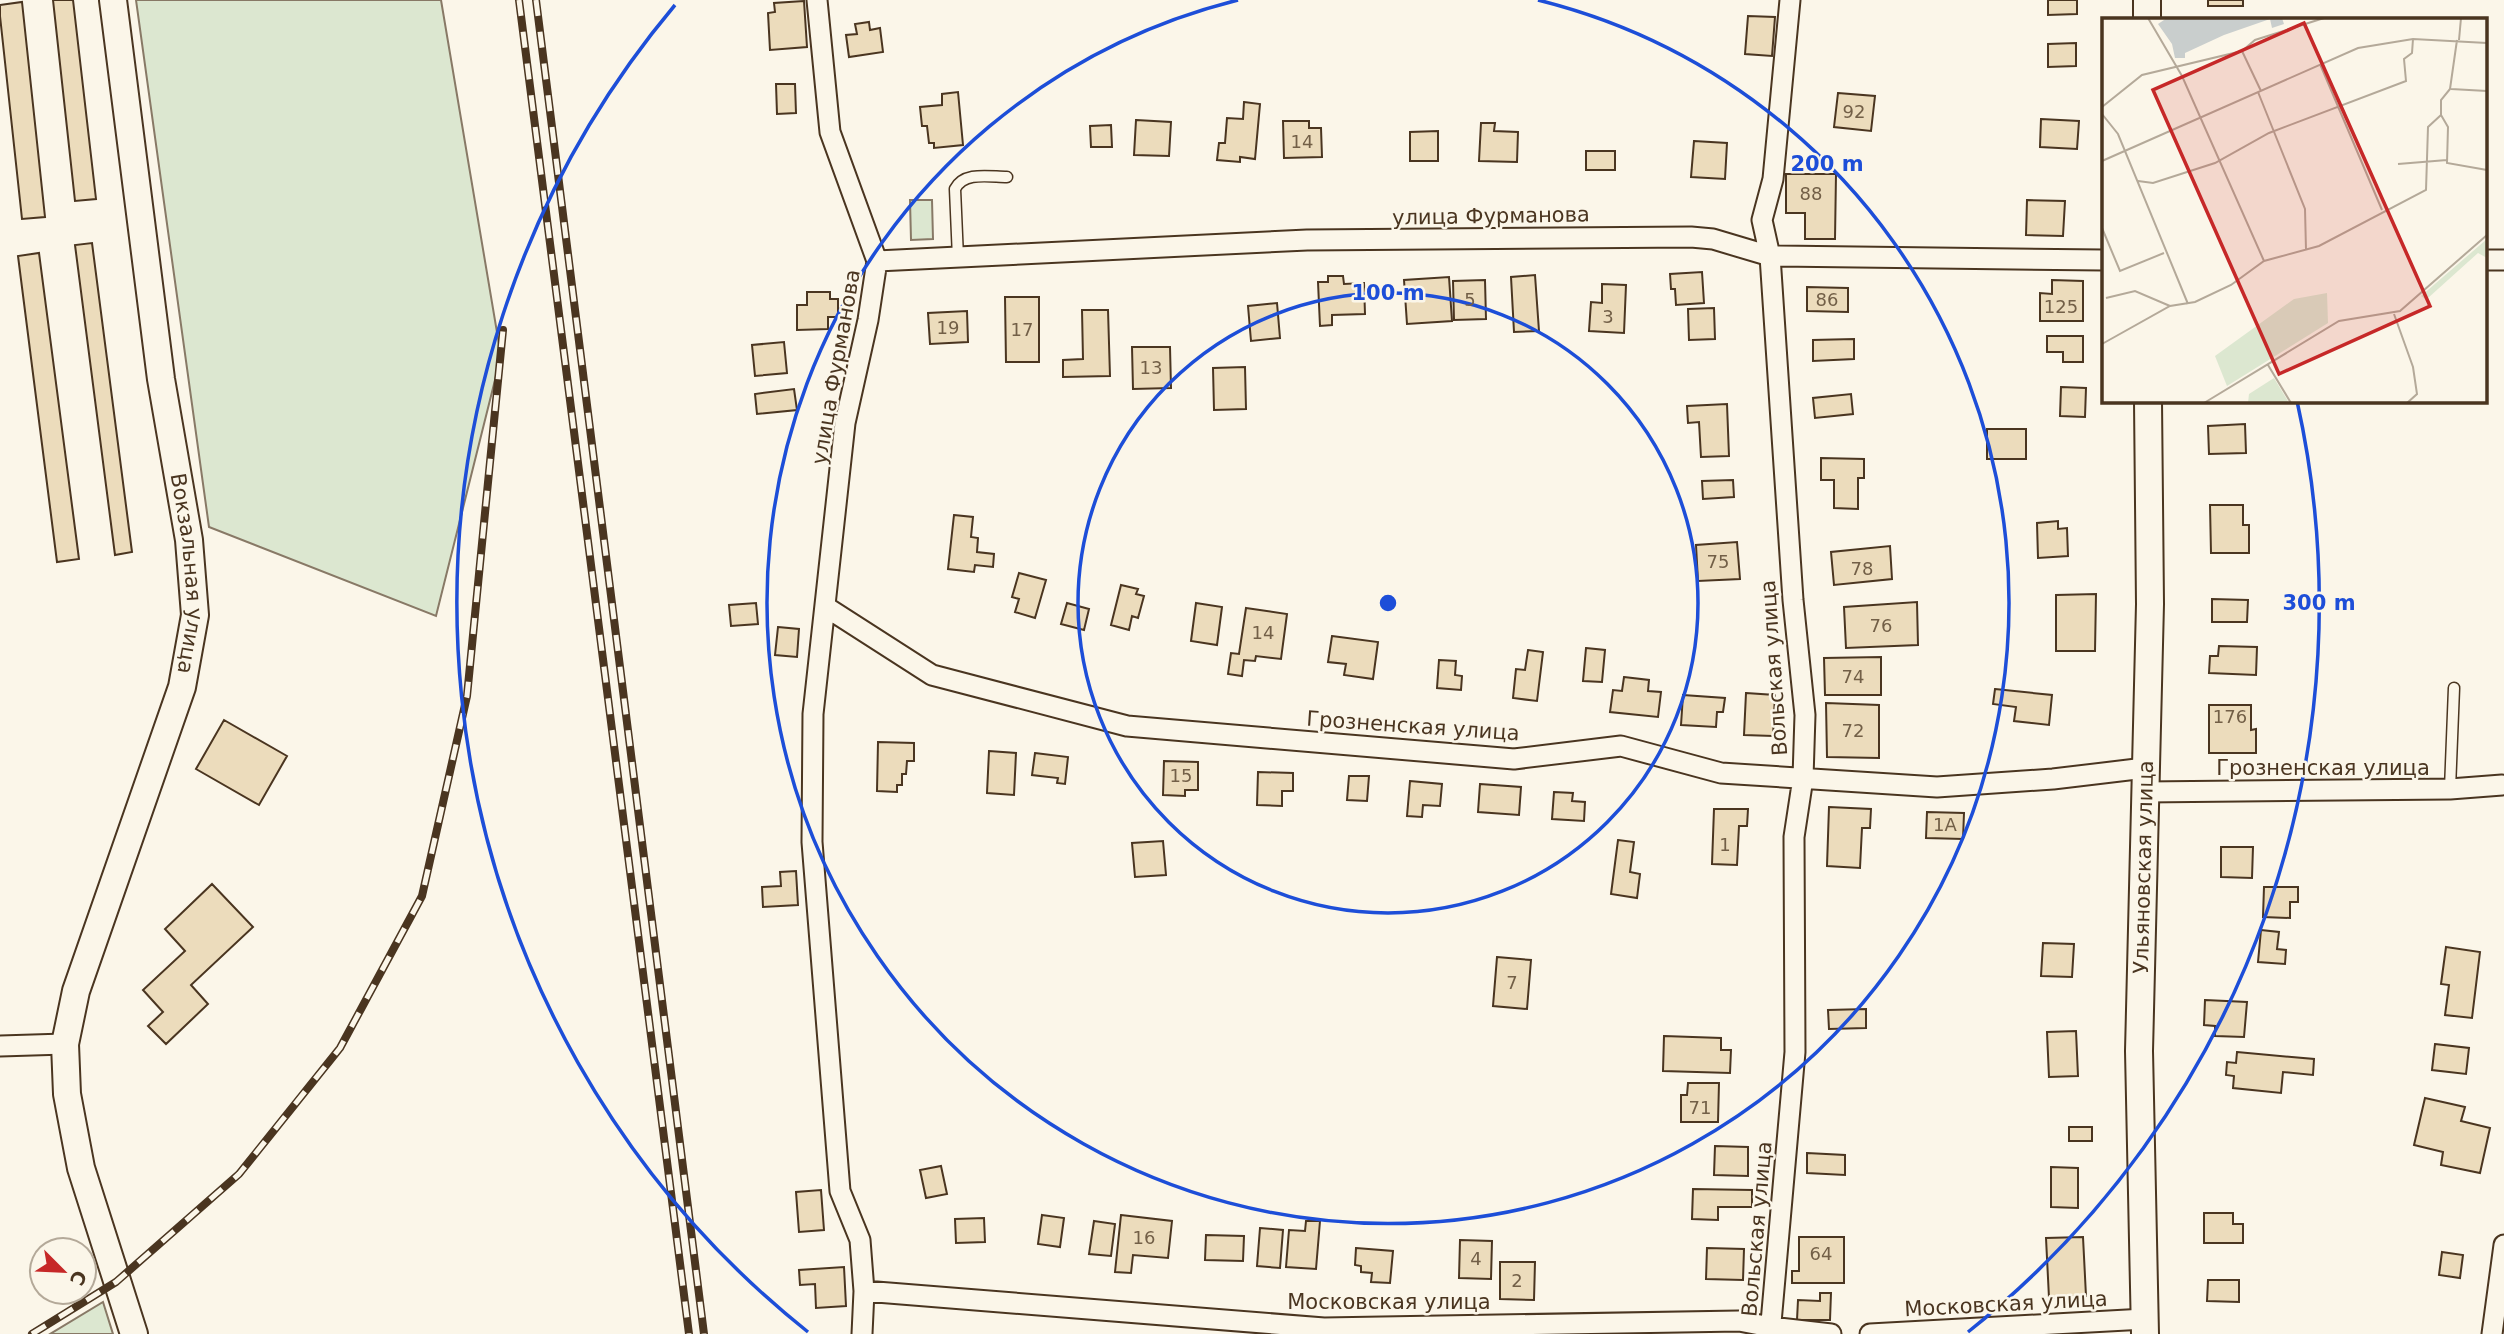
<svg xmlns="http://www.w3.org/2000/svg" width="2504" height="1334" font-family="'DejaVu Sans',sans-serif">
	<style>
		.green { fill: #dce7d0; stroke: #887966; stroke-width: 2 }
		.building { fill: #ecdcbc; stroke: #4a3520; stroke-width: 2 }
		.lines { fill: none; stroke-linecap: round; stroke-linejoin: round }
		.lane-casing { stroke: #4a3520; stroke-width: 13 }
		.street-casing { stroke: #4a3520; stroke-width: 23 }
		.secondary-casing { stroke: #4a3520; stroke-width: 30 }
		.lane { stroke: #fbf6e9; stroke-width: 10 }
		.street { stroke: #fbf6e9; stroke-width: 19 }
		.secondary { stroke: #fbf6e9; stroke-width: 26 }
		.rail-casing { stroke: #4a3520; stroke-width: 8 }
		.rail { stroke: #fbf6e9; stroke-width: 5; stroke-dasharray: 16; stroke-linecap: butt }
		.ring { fill: none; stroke: #1d4ed8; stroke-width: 3.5 }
		.labels { text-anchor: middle; stroke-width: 5; stroke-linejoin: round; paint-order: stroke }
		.number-label { font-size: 18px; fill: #725f47 }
		.street-label { font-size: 21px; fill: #4a3520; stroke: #fbf6e9 }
		.inset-road { fill: none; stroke: #b4a999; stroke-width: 2 }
		.view { fill: #c62828; fill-opacity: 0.15; stroke: #c62828; stroke-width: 3.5 }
		.inset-edge { fill: none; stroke: #4a3520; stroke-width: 3.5 }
		.centre { fill: #1d4ed8; stroke: #fbf6e9; stroke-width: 3.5 }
		.ring-label { font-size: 21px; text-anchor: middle; font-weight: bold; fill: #1d4ed8; stroke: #fbf6e9; stroke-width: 5; stroke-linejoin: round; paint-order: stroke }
	</style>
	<rect width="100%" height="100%" fill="#fbf6e9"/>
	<path class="green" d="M136,0h305l60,356 -65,260 -227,-89z
		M910,200h22l1,39 -22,1z
		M103,1302l10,32h-63z"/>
	<path class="building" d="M53,0h20l23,199 -21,2z
		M2048,0h29v14l-29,1z
		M2208,0h35v6h-35z
		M804,1l3,46 -37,3 -2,-37 7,-1 -1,-9z
		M22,2l23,215 -23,2 -22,-203v-11z
		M1748,16l27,1 -3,39 -27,-2z
		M869,22l1,8 10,-2 3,24 -34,5 -3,-22 11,-1 -2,-10z
		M2076,43v23l-28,1v-23z
		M776,84h19l1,29 -19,1z
		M958,92l5,53 -29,3v-5h-5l-2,-17h-5l-2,-19 22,-2v-11z
		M1838,93l37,3 -4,35 -37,-4z
		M1244,102l16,2 -5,55 -15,-2v5l-23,-2 2,-17h6l2,-25 16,1z
		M2041,119l38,2 -2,28 -37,-2z
		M1136,120l35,2 -2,34 -35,-1z
		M1283,121h26v7h12l1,29 -38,1z
		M1481,123h14l-1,8 24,1 -1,30 -38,-1z
		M1111,125l1,22h-21l-1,-21z
		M1438,131v30h-28v-29z
		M1694,141l33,2 -2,36 -34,-2z
		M1586,151h29v19h-29z
		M1786,174h50l-1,65h-30v-26h-19z
		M2027,200l38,1 -2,35 -37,-1z
		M92,243l40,309 -17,3 -40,-310z
		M39,253l40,306 -22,3 -39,-306z
		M1702,272l2,31 -28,2 -1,-16h-4l-1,-15z
		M1535,275l4,56 -25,1 -3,-55z
		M1328,276h15l1,8 20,-1 1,31 -33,1v10l-12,1 -2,-44h10z
		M1449,277l3,44 -45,3 -3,-44z
		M1485,280l1,39 -32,1 -1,-39z
		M2052,280l31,1v40h-43v-28l12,1z
		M1602,284l24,1 -2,48 -35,-2 2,-29 11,1z
		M1807,287l41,1v24l-41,-1z
		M807,292h23v7h8v18h-10v12l-31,1v-25h10z
		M1005,297h34v65h-33z
		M1277,303l3,35 -29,3 -3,-35z
		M1714,308l1,31 -26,1 -1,-31z
		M1082,310h26l2,66 -47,1v-17l20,-1z
		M967,311l1,31 -38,2 -2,-31z
		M2047,336h36v26h-20v-10h-16z
		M1854,339v20l-41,2v-21z
		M784,342l3,31 -32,3 -3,-31z
		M1132,347h38l1,41 -38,1z
		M1245,367l1,42 -32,1 -1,-42z
		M2061,387l25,1 -1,29 -25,-1z
		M794,389l3,21 -40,4 -2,-20z
		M1851,394l2,20 -38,4 -2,-20z
		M1727,404l2,52 -28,1 -2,-35 -11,1 -1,-17z
		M2245,424l1,29 -37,1 -1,-28z
		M1987,429h39v30h-39z
		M1821,458l43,1v19h-6v31l-24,-1v-28h-13z
		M1733,480l1,17 -31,2 -1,-18z
		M2210,505h33v20h6v28h-38z
		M954,515l19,2 -2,20 7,1 -1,14 17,2 -1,13 -18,-2 -1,7 -26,-3z
		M2058,521v8l9,-1 1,28 -30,2 -1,-35z
		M1737,542l3,37 -42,2 -2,-36z
		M1890,546l2,33 -58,6 -3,-33z
		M1019,573l27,7 -11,38 -20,-6 4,-13 -7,-2z
		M1121,585l17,4 -2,5 8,2 -6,22 -6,-2 -3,14 -18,-5z
		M2096,594l-1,57h-39v-56z
		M2212,599l36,1 -1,22h-35z
		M1917,602l1,43 -72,3 -2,-41z
		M756,603l2,21 -27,2 -2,-21z
		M1067,603l22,6 -5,21 -23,-6z
		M1196,603l26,4 -5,38 -26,-4z
		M1246,608l41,6 -6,45 -25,-3 -1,5 -11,-1 -2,16 -14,-2 3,-21 8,1z
		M778,627l21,2 -2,28 -22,-2z
		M1332,636l46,6 -5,37 -29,-4 2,-11 -18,-2z
		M2219,646l38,1 -1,28 -47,-2 1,-17h8z
		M1586,648l19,2 -3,32 -19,-1z
		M1528,650l15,2 -6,49 -24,-3 3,-29 9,1z
		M1881,657v38h-56l-1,-37z
		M1439,660l17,1 -1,14 7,1 -1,14 -24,-2z
		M1624,677l25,3 -1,11 13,1 -3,25 -48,-5 3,-22 9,1z
		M1995,689l57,6 -3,30 -35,-4 2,-14 -23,-3z
		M1746,693l29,2 -2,41 -29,-1z
		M1683,695l42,3 -2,14h-6l-1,15 -35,-2z
		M1826,703l53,2v53l-52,-1z
		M2209,705h42v25l5,-1v24h-47z
		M224,720l63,36 -28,49 -63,-36z
		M878,742l36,1v18h-7l-1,13h-4v11h-5v7l-20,-1z
		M989,751l27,2 -2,42 -27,-2z
		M1035,753l33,4 -3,27 -8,-1 1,-5 -26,-3z
		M1164,761l34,1v28h-13v6l-22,-1z
		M1258,772l35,1v18h-11v15l-25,-1z
		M1349,776h20l-2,25 -20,-1z
		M1410,781l32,3 -2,22 -17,-1 -1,12 -15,-1z
		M1480,784l41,3 -2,28 -41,-3z
		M1554,792l19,1 -1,8 13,1 -1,19 -32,-2z
		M1829,807l42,2 -1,19h-8l-2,40 -33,-2z
		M1714,809h34l-1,17h-8l-2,39 -25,-1z
		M1927,812l37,1 -1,26 -37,-1z
		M1618,840l16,2 -4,30 10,2 -3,24 -26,-4z
		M1163,841l3,34 -31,2 -3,-34z
		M2221,847h32l-1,31 -31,-1z
		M796,871l2,34 -35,2 -1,-20 19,-1 -1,-14z
		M212,884l41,43 -62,58 17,19 -42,40 -18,-18 15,-14 -20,-22 42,-39 -20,-22z
		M2264,887h34v15h-8v16l-27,-1z
		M2261,930l18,2 -2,17 9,1 -1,14 -27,-2z
		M2043,943l31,1 -2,33 -31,-1z
		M2446,947l34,5 -8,66 -27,-3 4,-30 -8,-1z
		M1497,957l34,3 -4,49 -34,-3z
		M2205,1000l42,2 -3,35 -29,-1v-10l-11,-1z
		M1866,1009v19l-37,1 -1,-19z
		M2076,1031l2,45 -29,1 -2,-45z
		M1664,1036l57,2v12h10l-1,23 -67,-2z
		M2435,1044l34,4 -3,26 -34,-4z
		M2237,1052l77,7 -1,16 -30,-3 -2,21 -48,-5 1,-12 -8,-1 1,-13 9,1z
		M1688,1083h31l-1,39h-37v-27h6z
		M2425,1098l40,9 -4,14 29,7 -10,45 -39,-8 2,-13 -29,-7z
		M2069,1127h23v14h-23z
		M1715,1146l33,1v29l-34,-1z
		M1807,1153l38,2v20l-38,-2z
		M941,1166l6,28 -21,4 -6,-28z
		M2051,1167l27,1v40l-27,-1z
		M1693,1189l59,1v17h-34v13l-26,-1z
		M821,1190l3,40 -25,2 -3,-40z
		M2204,1213h29v11h10v19h-39z
		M1042,1215l22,3 -4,29 -22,-3z
		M1121,1215l51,6 -4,37 -35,-3 -2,18 -16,-1z
		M984,1218l1,24 -29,1 -1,-24z
		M1094,1221l21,3 -4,32 -22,-2z
		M1306,1221h14l-4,48 -30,-2 3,-37 16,1z
		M1260,1228l23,2 -3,38 -23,-2z
		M1206,1235l38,1 -1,25 -38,-1z
		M1799,1237h45v46h-52v-12h7z
		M2083,1237l3,59 -37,2 -3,-60z
		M1460,1240l32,1 -1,38 -32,-1z
		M1356,1248l37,3 -3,32 -19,-1 1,-9 -11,-1v-6l-6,-1z
		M1707,1248l37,1 -1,31 -37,-1z
		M2442,1252l21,3 -3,23 -21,-3z
		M1500,1262h35l-1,38 -34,-1z
		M844,1267l2,39 -30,2 -1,-24 -15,1 -1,-15z
		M2208,1280h31v22l-32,-1z
		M1820,1293h11l-1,27h-33l1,-20 22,1z"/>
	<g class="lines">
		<g class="lane-casing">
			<path id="lane" d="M958,258l-3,-69c9,-18 35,-12 52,-12
				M2450,789l4,-101"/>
		</g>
		<g class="street-casing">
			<path id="street" d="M817,0l13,132 47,129 -9,59 -23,103 -32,291 -1,128 28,349 20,49 4,51 -2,43
				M2485,260h19
				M877,261l430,-21 384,-3 22,2 57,17 333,4
				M826,607l106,68 195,51 387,33 107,-13 100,27 216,14 116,-8 92,-11
				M2145,792l305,-3 52,-4
				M0,1046l65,-2
				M864,1291l460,37 415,-7 32,6 60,7
				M1770,1334l25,-282 -1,-215 9,-59 2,-63 -12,-115 -23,-344 -8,-36 11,-41 17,-179
				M1870,1334l275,-15
				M2492,1334l12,-89"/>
		</g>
		<g class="secondary-casing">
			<g id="secondary">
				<path id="s1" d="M113,0l48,379 28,161 6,75 -13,72 -106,304 -11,53 2,50 14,74 53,166"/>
				<path d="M2147,19v-19"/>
				<path id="s2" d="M2145,1334l-6,-283 11,-447 -2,-203"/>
			</g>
		</g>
		<use href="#lane" class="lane"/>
		<use href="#street" class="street"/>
		<use href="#secondary" class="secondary"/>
		<g class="rail-casing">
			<path id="rail" d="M519,0l170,1334
				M536,0l168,1334
				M32,1334l84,-52 123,-108 101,-126 82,-152 45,-200 36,-366"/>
		</g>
		<use href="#rail" class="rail"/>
	</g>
	<g class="ring">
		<circle cx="1388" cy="603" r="310"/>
		<path d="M1538 0A621 621 0 1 1 1238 0"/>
		<path d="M808 1332A931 931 0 0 1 675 5M2297 401A931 931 0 0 1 1968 1332"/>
	</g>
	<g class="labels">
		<g class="number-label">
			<text x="1854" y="118">92</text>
			<text x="1302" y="148">14</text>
			<text x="1811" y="200">88</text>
			<text x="1470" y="306">5</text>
			<text x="1827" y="306">86</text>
			<text x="2061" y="313">125</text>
			<text x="1608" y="323">3</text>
			<text x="948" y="334">19</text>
			<text x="1022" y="336">17</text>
			<text x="1151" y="374">13</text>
			<text x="1718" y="568">75</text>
			<text x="1862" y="575">78</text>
			<text x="1881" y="632">76</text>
			<text x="1263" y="639">14</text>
			<text x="1853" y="683">74</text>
			<text x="2230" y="723">176</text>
			<text x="1853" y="737">72</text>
			<text x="1181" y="782">15</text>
			<text x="1945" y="831">1А</text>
			<text x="1725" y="851">1</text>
			<text x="1512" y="989">7</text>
			<text x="1700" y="1114">71</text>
			<text x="1144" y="1244">16</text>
			<text x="1821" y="1260">64</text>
			<text x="1476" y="1265">4</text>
			<text x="1517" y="1287">2</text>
		</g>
		<g class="street-label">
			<text transform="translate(1491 216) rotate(-1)" y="7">улица Фурманова</text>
			<text transform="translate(836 367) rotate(-80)" y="7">улица Фурманова</text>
			<text dy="7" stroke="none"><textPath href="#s1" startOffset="579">Вокзальная улица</textPath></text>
			<text transform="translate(1774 668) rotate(-94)" y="7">Вольская улица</text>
			<text transform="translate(1413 726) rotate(4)" y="7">Грозненская улица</text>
			<text x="2323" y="775">Грозненская улица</text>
			<text dy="7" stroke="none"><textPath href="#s2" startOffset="467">Ульяновская улица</textPath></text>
			<text transform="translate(1757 1229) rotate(-85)" y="7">Вольская улица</text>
			<text x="1389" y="1309">Московская улица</text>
			<text transform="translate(2006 1304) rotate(-3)" y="7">Московская улица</text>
		</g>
	</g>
	<g transform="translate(2102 18)">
		<rect width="385" height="385" fill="#fbf6e9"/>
		<path d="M385,221v19l-9,-5 -50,45 3,5 -10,-7zM225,275l1,30 -101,63 -12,-30 79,-57zM172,360l15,25h-41l1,-9z" fill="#dce7d0"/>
		<path d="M65,0h115l2,6 -12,4 -2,-9 -46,16 -39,18v5h-10l-3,-14 -14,-20z" fill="#c9cecd"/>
		<path class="inset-road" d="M46,0l34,58 82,185M355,22l-7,49 -9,11v15l7,12 -1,36 40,7M357,22l2,-22M140,33l19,40M218,46l62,146M349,71l36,2M156,74l47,117 1,41M0,89l40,-32 100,-24 13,-11 69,-22M0,96l16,20 70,170M0,143l256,-113 55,-9 74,4M296,146l49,-4M36,163l15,2 62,-20 54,-30 137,-52 -2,-22 8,-6 1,-14M0,210l18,43 44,-18M4,280l29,-7 35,15M292,296l19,53 4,27 -10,9M0,326l68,-38 25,-4 36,-17 33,-24 55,-15 107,-56 2,-63 13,-12M166,347l23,38M102,385l135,-82 61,-10 87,-76"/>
		<path class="view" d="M202,5l126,283 -151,68 -126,-284z"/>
		<rect width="385" height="385" class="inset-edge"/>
	</g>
	<circle cx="1388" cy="603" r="10" class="centre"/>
	<g class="ring-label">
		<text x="1827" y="171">200 m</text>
		<text x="1388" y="300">100 m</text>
		<text x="2319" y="610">300 m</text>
	</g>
	<g transform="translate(63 1271) rotate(114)"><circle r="33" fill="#fbf6e9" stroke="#b4a999" stroke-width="2"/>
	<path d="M0-5L12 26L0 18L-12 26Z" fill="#c62828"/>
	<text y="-10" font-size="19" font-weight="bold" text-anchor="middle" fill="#4a3520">С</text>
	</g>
</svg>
